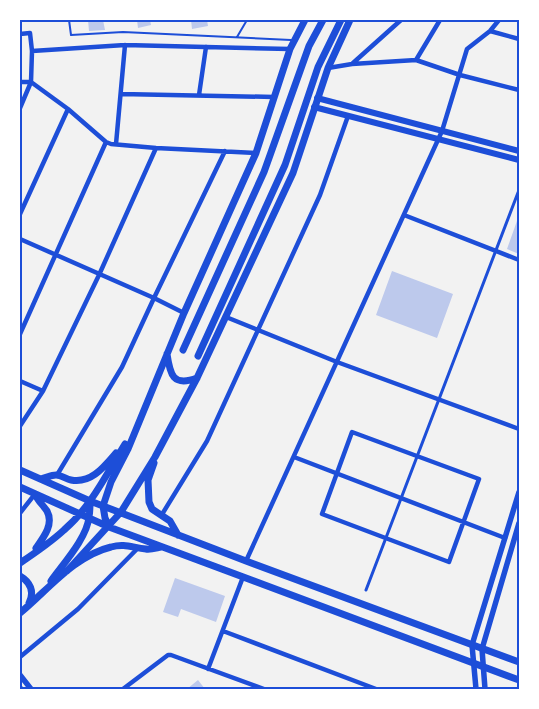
<svg xmlns="http://www.w3.org/2000/svg" width="539" height="709" font-family="'Work Sans',sans-serif">
	<style>
		.building { fill: #bdc9ec }
		.lines { fill: none; stroke-linecap: round; stroke-linejoin: round }
		.service { stroke: #1d4ed8; stroke-width: 2 }
		.pedestrian { stroke: #1d4ed8; stroke-width: 3 }
		.minor { stroke: #1d4ed8; stroke-width: 4.5 }
		.tertiary { stroke: #1d4ed8; stroke-width: 5.5 }
		.secondary { stroke: #1d4ed8; stroke-width: 6 }
		.primary { stroke: #1d4ed8; stroke-width: 7 }
		.neatline { fill: none; stroke: #1d4ed8; stroke-width: 2 }
	</style>
	<rect width="100%" height="100%" fill="#f2f2f2"/>
	<path class="building" d="M88,20h15l2,10 -16,1z
		M137,20h13l1,5 -13,3z
		M191,20h16l1,6 -16,3z
		M518,218h1v36l-12,-5z
		M392,271l61,23 -16,44 -61,-23z
		M175,578l50,18 -9,26 -35,-13 -3,8 -15,-5z
		M198,680l7,9h-18z"/>
	<g class="lines">
		<path class="service" d="M69,20l2,15 52,-3 168,8
			M237,37l10,-17"/>
		<path class="pedestrian" d="M366,590l153,-400"/>
		<path class="minor" d="M490,31l29,8
			M20,34l10,-1 2,18 -1,31 -11,26
			M32,51l93,-6 165,4
			M416,60l24,-40
			M353,63l48,-43
			M328,68l24,-4 64,-4 44,15 59,15
			M20,82h11l37,27 38,33 5,2 45,4 100,5
			M121,94l153,3
			M199,95l7,-48
			M116,144l9,-99
			M20,214l48,-105
			M404,215l115,45
			M20,239l134,59 30,15
			M226,317l111,45 182,67
			M20,334l86,-192
			M20,381l23,10
			M20,426l23,-35 56,-116 57,-127
			M352,432l127,47 -30,83 -127,-48z
			M294,457l211,81
			M57,475l65,-108 32,-69 71,-147
			M20,513l15,-19
			M161,516l46,-75 113,-246 28,-79
			M246,561l196,-430 25,-82 23,-18 9,-11
			M223,631l153,58
			M20,657l58,-48 60,-61
			M208,669l35,-92
			M123,689l45,-34h3l93,34"/>
		<path class="tertiary" d="M20,675l11,14
			M20,688l1,1
			M476,689l-4,-44 47,-153
			M485,689l-3,-40 37,-126"/>
		<path class="secondary" d="M317,98l202,53
			M314,107l205,53"/>
		<path class="primary" d="M183,350l81,-178 45,-126 14,-26
			M167,354c3,21 6,33 30,24
			M198,356l87,-191 33,-98 23,-47
			M154,463l-6,17 1,22 3,7 18,12 8,14
			M20,470l70,31 156,60 273,101
			M41,479c5,-1 10,-4 15,-4 5,0 10,4 15,5 20,4 33,-13 45,-27
			M20,487l89,40 410,153
			M35,494c3,7 8,11 12,17 7,13 -3,26 -11,37
			M109,527l-4,-9 -2,-12 8,-24 17,-33 56,-136 72,-160 34,-104 15,-29
			M20,563c15,-10 31,-21 44,-33 27,-23 43,-57 61,-86
			M67,571l54,-59 34,-55 42,-79 96,-205 35,-105 22,-48
			M20,576c10,6 15,15 9,27
			M51,581c12,-17 36,-43 38,-64 1,-5 1,-11 1,-16
			M20,613c28,-23 54,-57 91,-66 14,-4 22,1 35,2 4,1 10,-1 15,-2"/>
	</g>
	<rect width="539" height="709" fill="none" stroke="#ffffff" stroke-width="42"/>
	<rect x="21" y="21" width="497" height="667" class="neatline"/>
</svg>
